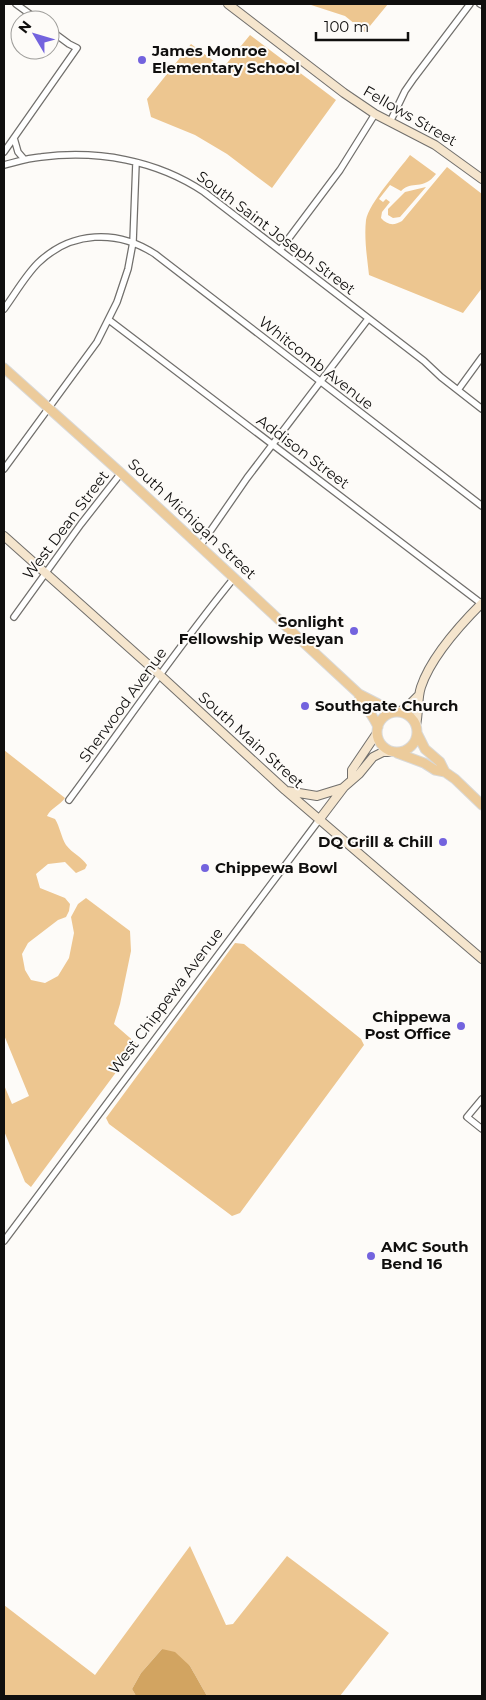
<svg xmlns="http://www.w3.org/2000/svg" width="486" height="1700" font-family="Montserrat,sans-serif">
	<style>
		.green { fill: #edc690 }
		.water { fill: #d2a461 }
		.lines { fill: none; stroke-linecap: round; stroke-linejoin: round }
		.street-casing { stroke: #716f6c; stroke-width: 8 }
		.secondary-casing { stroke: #716f6c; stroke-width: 10 }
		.primary-casing { stroke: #d9d9d8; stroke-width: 11 }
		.street { stroke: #fff; stroke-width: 5.5 }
		.secondary { stroke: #f5e5cd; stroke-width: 8 }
		.primary { stroke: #eccb9b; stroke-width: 9 }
		.poi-dot { fill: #7363de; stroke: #fdfbf8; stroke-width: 2 }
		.labels { text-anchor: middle; stroke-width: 4; stroke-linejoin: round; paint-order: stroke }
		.poi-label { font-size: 15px; font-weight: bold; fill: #100f0e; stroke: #fdfbf8; text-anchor: start }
		.street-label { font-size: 15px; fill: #100f0e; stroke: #fdfbf8 }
	</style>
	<rect width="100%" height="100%" fill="#fdfbf8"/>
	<path class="green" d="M308,4h80l-23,28 -20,-16z
		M250,35l86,65 -64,88 -45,-34 -32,-19 -44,-18 -4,-18 44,-55 32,24z
		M410,155l26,19c-13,17 -24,6 -35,17l-11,-6 -11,14 4,3 3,-3 4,3 -8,10 -1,6c6,7 13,8 21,3l45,-54 35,27v94l-19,25 -94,-38c-2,-18 -5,-37 -3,-55 3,-17 33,-50 44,-65z
		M426,187l-26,30 -7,1 -5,-3v-6l17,-17z
		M4,750l61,48c-5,7 -14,10 -18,18l8,3c5,8 6,18 11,26 6,8 16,12 21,20l-2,4 -9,4 -11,-11 -17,2 -12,10 4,14 25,10 5,6 -1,7 -3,6 -8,3 -30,23 -6,11 3,16 6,10 14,3 13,-7 11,-18 5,-25 -3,-16 7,-13 8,-6 44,33 1,20 -11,53 -6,20 23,20 -106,143 -6,-5 -21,-51v-46l8,19 17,-8 -25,-61z
		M235,943l9,1 117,95 3,6 -124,168 -8,3 -123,-92 -3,-6z
		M190,1546l36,79 7,-1 54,-68 102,77 -49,63h-133l-17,-30 -28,-17 -21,24 -9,16 4,7h-130l-2,-1v-90l91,70z"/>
	<path class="water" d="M162,1649l13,3 15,14 17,30h-71l-4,-7 9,-16z"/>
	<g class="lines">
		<g class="street-casing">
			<path id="street" d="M16,4l22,16
				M480,4l2,1
				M390,122l15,-31 9,-13 56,-74
				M14,138l4,14 6,7
				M4,152l73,-104 -8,-4 -19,-14
				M4,165c12,-3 24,-7 37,-8 57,-7 115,3 163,35l220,169 17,16 41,32
				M280,250l60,-80 35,-56
				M4,309c11,-15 21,-33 34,-46 33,-32 79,-34 117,-9l327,252
				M109,320l373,284
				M458,390l24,-33
				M4,469l93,-127 20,-40 11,-33 5,-27 3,-79
				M200,546l47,-68 121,-159
				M14,617l67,-93 40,-51
				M69,800c55,-74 107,-151 165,-222
				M482,1099l-15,18 15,12
				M4,1241l315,-421"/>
		</g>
		<g class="secondary-casing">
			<path id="secondary" d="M228,4l116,89 31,21 60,31 47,34
				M4,536l157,140 124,114 197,169
				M399,712l8,-5 12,-12
				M416,725c3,-13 1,-26 5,-38 10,-30 39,-62 61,-84
				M352,779v-9l25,-37
				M287,791l30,5 26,-8
				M319,820l25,-33 15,-13 14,-17 10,-5h7"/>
		</g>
		<g class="primary-casing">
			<path id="primary" d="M4,368l117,105 238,221 35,18
				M359,695c5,11 14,20 19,32
				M377 732a20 20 0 1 1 40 0a20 20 0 1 1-40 0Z
				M417,733l8,16 15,13 5,10
				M397,753l27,10 11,7 10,2 10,7 27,26"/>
		</g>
		<use href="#street" class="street"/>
		<use href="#secondary" class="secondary"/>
		<use href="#primary" class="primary"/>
	</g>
	<g class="poi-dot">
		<circle cx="142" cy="60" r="5"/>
		<circle cx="354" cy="631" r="5"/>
		<circle cx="305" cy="706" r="5"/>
		<circle cx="443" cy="842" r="5"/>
		<circle cx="205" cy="868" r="5"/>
		<circle cx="461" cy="1026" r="5"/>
		<circle cx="371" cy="1256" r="5"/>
	</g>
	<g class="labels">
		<g class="poi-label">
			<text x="152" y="56">James Monroe<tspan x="152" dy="17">Elementary School</tspan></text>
			<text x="344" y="627" text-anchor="end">Sonlight<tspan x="344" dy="17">Fellowship Wesleyan</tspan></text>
			<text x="315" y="711">Southgate Church</text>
			<text x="433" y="847" text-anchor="end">DQ Grill &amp; Chill</text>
			<text x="215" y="873">Chippewa Bowl</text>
			<text x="451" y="1022" text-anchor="end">Chippewa<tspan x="451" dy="17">Post Office</tspan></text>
			<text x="381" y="1252">AMC South<tspan x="381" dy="17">Bend 16</tspan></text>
		</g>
		<g class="street-label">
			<text transform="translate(410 116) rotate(30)" y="5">Fellows Street</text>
			<text transform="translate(276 233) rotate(37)" y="5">South Saint Joseph Street</text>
			<text transform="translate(316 363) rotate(38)" y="5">Whitcomb Avenue</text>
			<text transform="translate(303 452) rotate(37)" y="5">Addison Street</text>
			<text transform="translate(192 519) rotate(43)" y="5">South Michigan Street</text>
			<text transform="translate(66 525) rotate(-53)" y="5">West Dean Street</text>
			<text transform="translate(123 705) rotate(-54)" y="5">Sherwood Avenue</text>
			<text transform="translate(251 740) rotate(42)" y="5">South Main Street</text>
			<text transform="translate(166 1001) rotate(-53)" y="5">West Chippewa Avenue</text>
		</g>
	</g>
	<rect width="486" height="1700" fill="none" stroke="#100f0e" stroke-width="10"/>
	<g transform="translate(35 35) rotate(308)"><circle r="24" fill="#fdfbf8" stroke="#9e9d9a"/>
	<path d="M0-4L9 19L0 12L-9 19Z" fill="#7363de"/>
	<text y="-8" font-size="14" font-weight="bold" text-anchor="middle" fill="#100f0e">N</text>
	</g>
	<path d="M316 32v8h92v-8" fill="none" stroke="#100f0e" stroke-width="2.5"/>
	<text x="324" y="32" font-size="15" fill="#100f0e" stroke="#fdfbf8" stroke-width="4" paint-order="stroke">100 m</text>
</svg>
